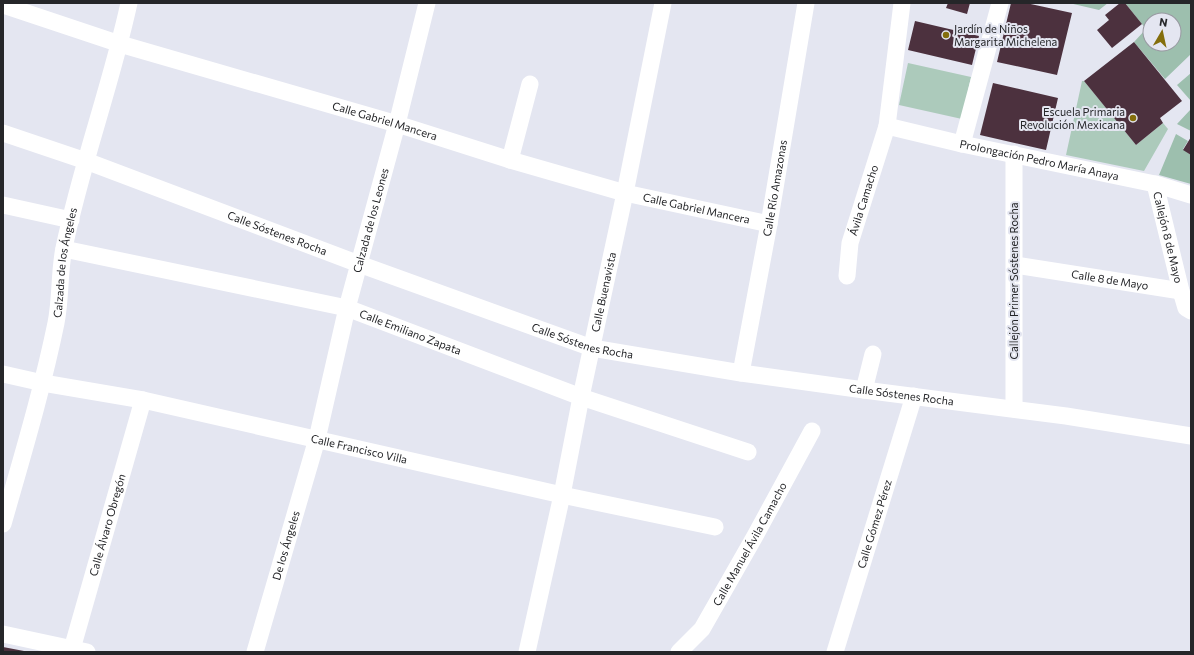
<svg xmlns="http://www.w3.org/2000/svg" width="1194" height="655" font-family="Commissioner,sans-serif">
	<style>
		.green { fill: #accabb }
		.forest { fill: #9dbfae; fill-rule: evenodd }
		.building { fill: #4c313e }
		.lines { fill: none; stroke-linecap: round; stroke-linejoin: round }
		.minor { stroke: #fff; stroke-width: 17 }
		.poi-dot { fill: #846e0c; stroke: #e4e6f1; stroke-width: 1.5 }
		.labels { text-anchor: middle; stroke-width: 4; stroke-linejoin: round; paint-order: stroke }
		.poi-label { font-size: 11px; fill: #252629; stroke: #e4e6f1; text-anchor: start }
		.street-label { font-size: 11px; fill: #252629; stroke: #e4e6f1 }
	</style>
	<rect width="100%" height="100%" fill="#e4e6f1"/>
	<path class="green" d="M908,63l63,14 -9,42 -63,-14z
		M1082,81h2l52,64 27,-22 5,6 -24,42 -78,-16z"/>
	<path class="forest" d="M1069,3h39l-9,7z
		M1125,3h66v51l-26,25 -31,-37 12,-13zM1150,20h24v24h-24z
		M1191,73v28l-14,-16z
		M1191,109v22l-14,-7z
		M1176,134l12,7 -5,8 8,6v29l-32,-9z"/>
	<path class="building" d="M948,3h22l-3,11 -21,-6z
		M1011,3h15l46,10 -15,62 -60,-13z
		M1120,3h5l17,21 -30,24 -15,-18 12,-10 -4,-5z
		M915,21l64,15 -7,29 -64,-15z
		M1134,42l48,59 -22,17 3,5 -27,22 -52,-64z
		M993,83l65,15 -12,52 -66,-15z
		M1191,137v18l-8,-5z
		M3,647l21,4v1h-21z"/>
	<g class="lines">
		<g class="minor">
			<path id="s1" d="M3,5l117,39 277,80 113,36 115,33 144,31"/>
			<path id="s2" d="M887,126l75,18 193,40 36,11"/>
			<path id="s3" d="M3,133l83,28 273,103 233,84 149,25 123,17 202,26 125,20"/>
			<path d="M962,144l38,-141"/>
			<path d="M510,160l20,-76"/>
			<path id="s4" d="M1155,184l26,107 5,17 5,3"/>
			<path d="M3,205l68,15"/>
			<path id="s5" d="M64,249l283,59 234,89 167,55"/>
			<path id="s6" d="M1015,265l166,26"/>
			<path id="s7" d="M847,276l3,-33 37,-117 15,-123"/>
			<path id="s8" d="M741,373l28,-149 37,-221"/>
			<path id="s9" d="M3,374l40,9 100,17 419,95 153,32"/>
			<path d="M864,390l9,-36"/>
			<path d="M1014,409v-255"/>
			<path id="s10" d="M3,524c19,-67 39,-133 53,-201 5,-25 3,-51 8,-75 17,-83 47,-162 65,-245"/>
			<path d="M3,634l84,18"/>
			<path id="s11" d="M72,649l71,-249"/>
			<path id="s12" d="M255,652l62,-213 30,-131 50,-184 30,-121"/>
			<path id="s13" d="M527,652l35,-157 19,-98 44,-204 38,-190"/>
			<path id="s14" d="M679,652l23,-23 53,-93 57,-105"/>
			<path id="s15" d="M835,652l79,-256"/>
		</g>
	</g>
	<g class="poi-dot">
		<circle cx="946" cy="35" r="4"/>
		<circle cx="1133" cy="118" r="4"/>
	</g>
	<g class="labels">
		<g class="poi-label">
			<text x="954" y="33">Jardín de Niños<tspan x="954" dy="13">Margarita Michelena</tspan></text>
			<text x="1125" y="116" text-anchor="end">Escuela Primaria<tspan x="1125" dy="13">Revolución Mexicana</tspan></text>
		</g>
		<g class="street-label">
			<text dy="4" stroke="none"><textPath href="#s1" startOffset="399">Calle Gabriel Mancera</textPath></text>
			<text dy="4" stroke="none"><textPath href="#s2" startOffset="156">Prolongación Pedro María Anaya</textPath></text>
			<text dy="4" stroke="none"><textPath href="#s8" startOffset="188">Calle Río Amazonas</textPath></text>
			<text dy="4" stroke="none"><textPath href="#s7" startOffset="78">Ávila Camacho</textPath></text>
			<text dy="4" stroke="none"><textPath href="#s1" startOffset="723">Calle Gabriel Mancera</textPath></text>
			<text dy="4" stroke="none"><textPath href="#s12" startOffset="447">Calzada de los Leones</textPath></text>
			<text dy="4" stroke="none"><textPath href="#s3" startOffset="292">Calle Sóstenes Rocha</textPath></text>
			<text dy="4" stroke="none"><textPath href="#s4" startOffset="55">Callejón 8 de Mayo</textPath></text>
			<text dy="4" stroke="none"><textPath href="#s10" startOffset="269">Calzada de los Ángeles</textPath></text>
			<text dy="4" stroke="none"><textPath href="#s6" startOffset="96">Calle 8 de Mayo</textPath></text>
			<text transform="translate(1014 281) rotate(-90)" y="4">Callejón Primer Sóstenes Rocha</text>
			<text dy="4" stroke="none"><textPath href="#s13" startOffset="368">Calle Buenavista</textPath></text>
			<text dy="4" stroke="none"><textPath href="#s5" startOffset="357">Calle Emiliano Zapata</textPath></text>
			<text dy="4" stroke="none"><textPath href="#s3" startOffset="616">Calle Sóstenes Rocha</textPath></text>
			<text dy="4" stroke="none"><textPath href="#s3" startOffset="940">Calle Sóstenes Rocha</textPath></text>
			<text dy="4" stroke="none"><textPath href="#s9" startOffset="364">Calle Francisco Villa</textPath></text>
			<text dy="4" stroke="none"><textPath href="#s15" startOffset="134">Calle Gómez Pérez</textPath></text>
			<text dy="4" stroke="none"><textPath href="#s11" startOffset="129">Calle Álvaro Obregón</textPath></text>
			<text dy="4" stroke="none"><textPath href="#s14" startOffset="130">Calle Manuel Ávila Camacho</textPath></text>
			<text dy="4" stroke="none"><textPath href="#s12" startOffset="111">De los Ángeles</textPath></text>
		</g>
	</g>
	<rect width="1194" height="655" fill="none" stroke="#252629" stroke-width="8"/>
	<g transform="translate(1162 32) rotate(9)"><circle r="19" fill="#e4e6f1" stroke="#9899a1"/>
	<path d="M0-3L7 15L0 10L-7 15Z" fill="#846e0c"/>
	<text y="-6" font-size="11" font-weight="bold" text-anchor="middle" fill="#252629">N</text>
	</g>
</svg>
